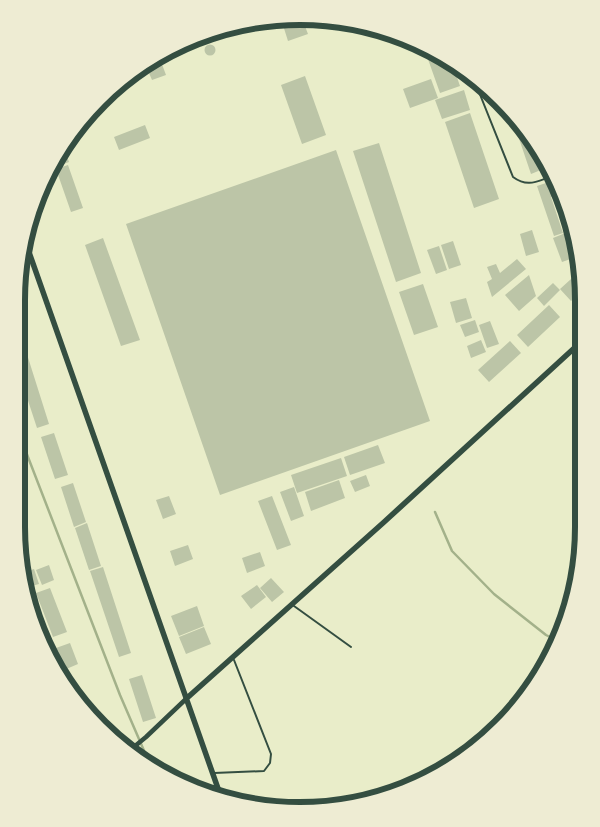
<svg xmlns="http://www.w3.org/2000/svg" width="600" height="827" font-family="Arial,sans-serif">
	<style>
		.lines { fill: none; stroke-linecap: round; stroke-linejoin: round }
		.stream { stroke: #a3b18a; stroke-width: 2.5 }
		.building { fill: #bcc5a7 }
		.service { stroke: #344e41; stroke-width: 2 }
		.minor { stroke: #344e41; stroke-width: 4.5 }
		.secondary { stroke: #344e41; stroke-width: 5.5 }
		.rim { fill: none; stroke: #344e41; stroke-width: 6 }
	</style>
	<rect width="100%" height="100%" fill="#e9edc9"/>
	<g class="lines">
		<path class="stream" d="M16,426l104,269 25,58 19,15 3,9
			M435,512l17,39 42,43 52,41 12,6"/>
	</g>
	<path class="building" d="M303,21l5,13 -20,7 -6,-19z
		M204.5 50a5.5 5.5 0 1 1 11 0a5.5 5.5 0 1 1-11 0Z
		M424,48l18,6 10,9 8,23 -20,7z
		M160,59l6,16 -14,5 -6,-14z
		M305,76l21,59 -24,9 -21,-59z
		M431,79l7,19 -28,10 -7,-19z
		M464,90l6,20 -28,9 -7,-19z
		M470,113l29,86 -25,9 -29,-86z
		M511,115l14,12 23,40 -17,7z
		M145,125l5,13 -31,12 -5,-13z
		M379,143l42,130 -25,9 -43,-131z
		M63,144l6,18 -16,6z
		M336,150l94,271 -210,74 -94,-271z
		M68,165l15,43 -12,4 -15,-43z
		M555,180l8,13 -12,4 12,36 -9,3 -17,-50z
		M532,230l7,22 -13,4 -6,-22z
		M573,230l6,26 -17,6 -9,-24z
		M103,238l37,102 -19,6 -36,-101z
		M453,241l8,24 -12,4 -8,-24z
		M439,246l8,24 -11,4 -9,-24z
		M517,259l9,10 -34,28 -5,-15 5,-3 -5,-12 9,-3 4,9z
		M581,270v22l-10,9 -11,-12z
		M529,275l7,21 -17,15 -14,-16z
		M553,283l7,7 -16,16 -7,-8z
		M423,284l15,43 -24,8 -15,-43z
		M466,298l6,20 -16,5 -6,-21z
		M549,305l11,12 -32,30 -11,-12z
		M475,320l4,12 -14,5 -5,-12z
		M490,321l9,23 -12,4 -8,-23z
		M481,340l5,12 -15,6 -4,-12z
		M510,341l11,12 -32,29 -11,-12z
		M25,348l24,76 -12,4 -21,-64v-13z
		M54,433l14,42 -13,4 -14,-42z
		M378,445l7,18 -35,12 -6,-18z
		M341,458l6,18 -50,17 -6,-18z
		M366,475l4,11 -15,6 -5,-11z
		M339,480l6,18 -34,13 -6,-19z
		M73,483l13,39 -12,5 -13,-40z
		M294,487l10,29 -13,5 -11,-29z
		M169,496l7,18 -13,5 -7,-19z
		M272,496l19,49 -14,5 -19,-49z
		M87,523l14,43 -12,4 -14,-42z
		M22,528l6,14 -9,4 -2,-16z
		M188,545l5,14 -18,7 -5,-15z
		M260,552l5,14 -18,7 -5,-15z
		M49,565l5,15 -12,5 -6,-15z
		M103,567l28,86 -12,4 -29,-86z
		M34,569l5,15 -15,4 -2,-15z
		M271,578l13,14 -12,10 -12,-14z
		M257,585l9,12 -15,12 -10,-13z
		M50,588l17,44 -14,5 -17,-44z
		M34,594l4,10 -9,4 -4,-11z
		M197,606l7,20 -25,10 -8,-20z
		M204,627l7,17 -25,10 -7,-17z
		M70,643l8,21 -14,6 -8,-22z
		M142,675l14,43 -13,4 -14,-43z
		M72,680l4,13 -3,2 -10,-12z"/>
	<g class="lines">
		<path class="service" d="M473,82l4,5 36,90c15,11 24,4 40,-1
			M294,606l57,41
			M214,773l50,-2 6,-8 1,-9 -37,-94"/>
		<path class="minor" d="M129,751l17,-14 41,-39"/>
		<path class="secondary" d="M24,238l197,559
			M187,698l196,-175 199,-182"/>
	</g>
	<path d="M0 0H600V827H0ZM300 25H300A275 275 0 0 1 575 300V527A275 275 0 0 1 300 802H300A275 275 0 0 1 25 527V300A275 275 0 0 1 300 25Z" fill="#eeecd3" fill-rule="evenodd"/>
	<path class="rim" d="M300 25H300A275 275 0 0 1 575 300V527A275 275 0 0 1 300 802H300A275 275 0 0 1 25 527V300A275 275 0 0 1 300 25Z"/>
</svg>
